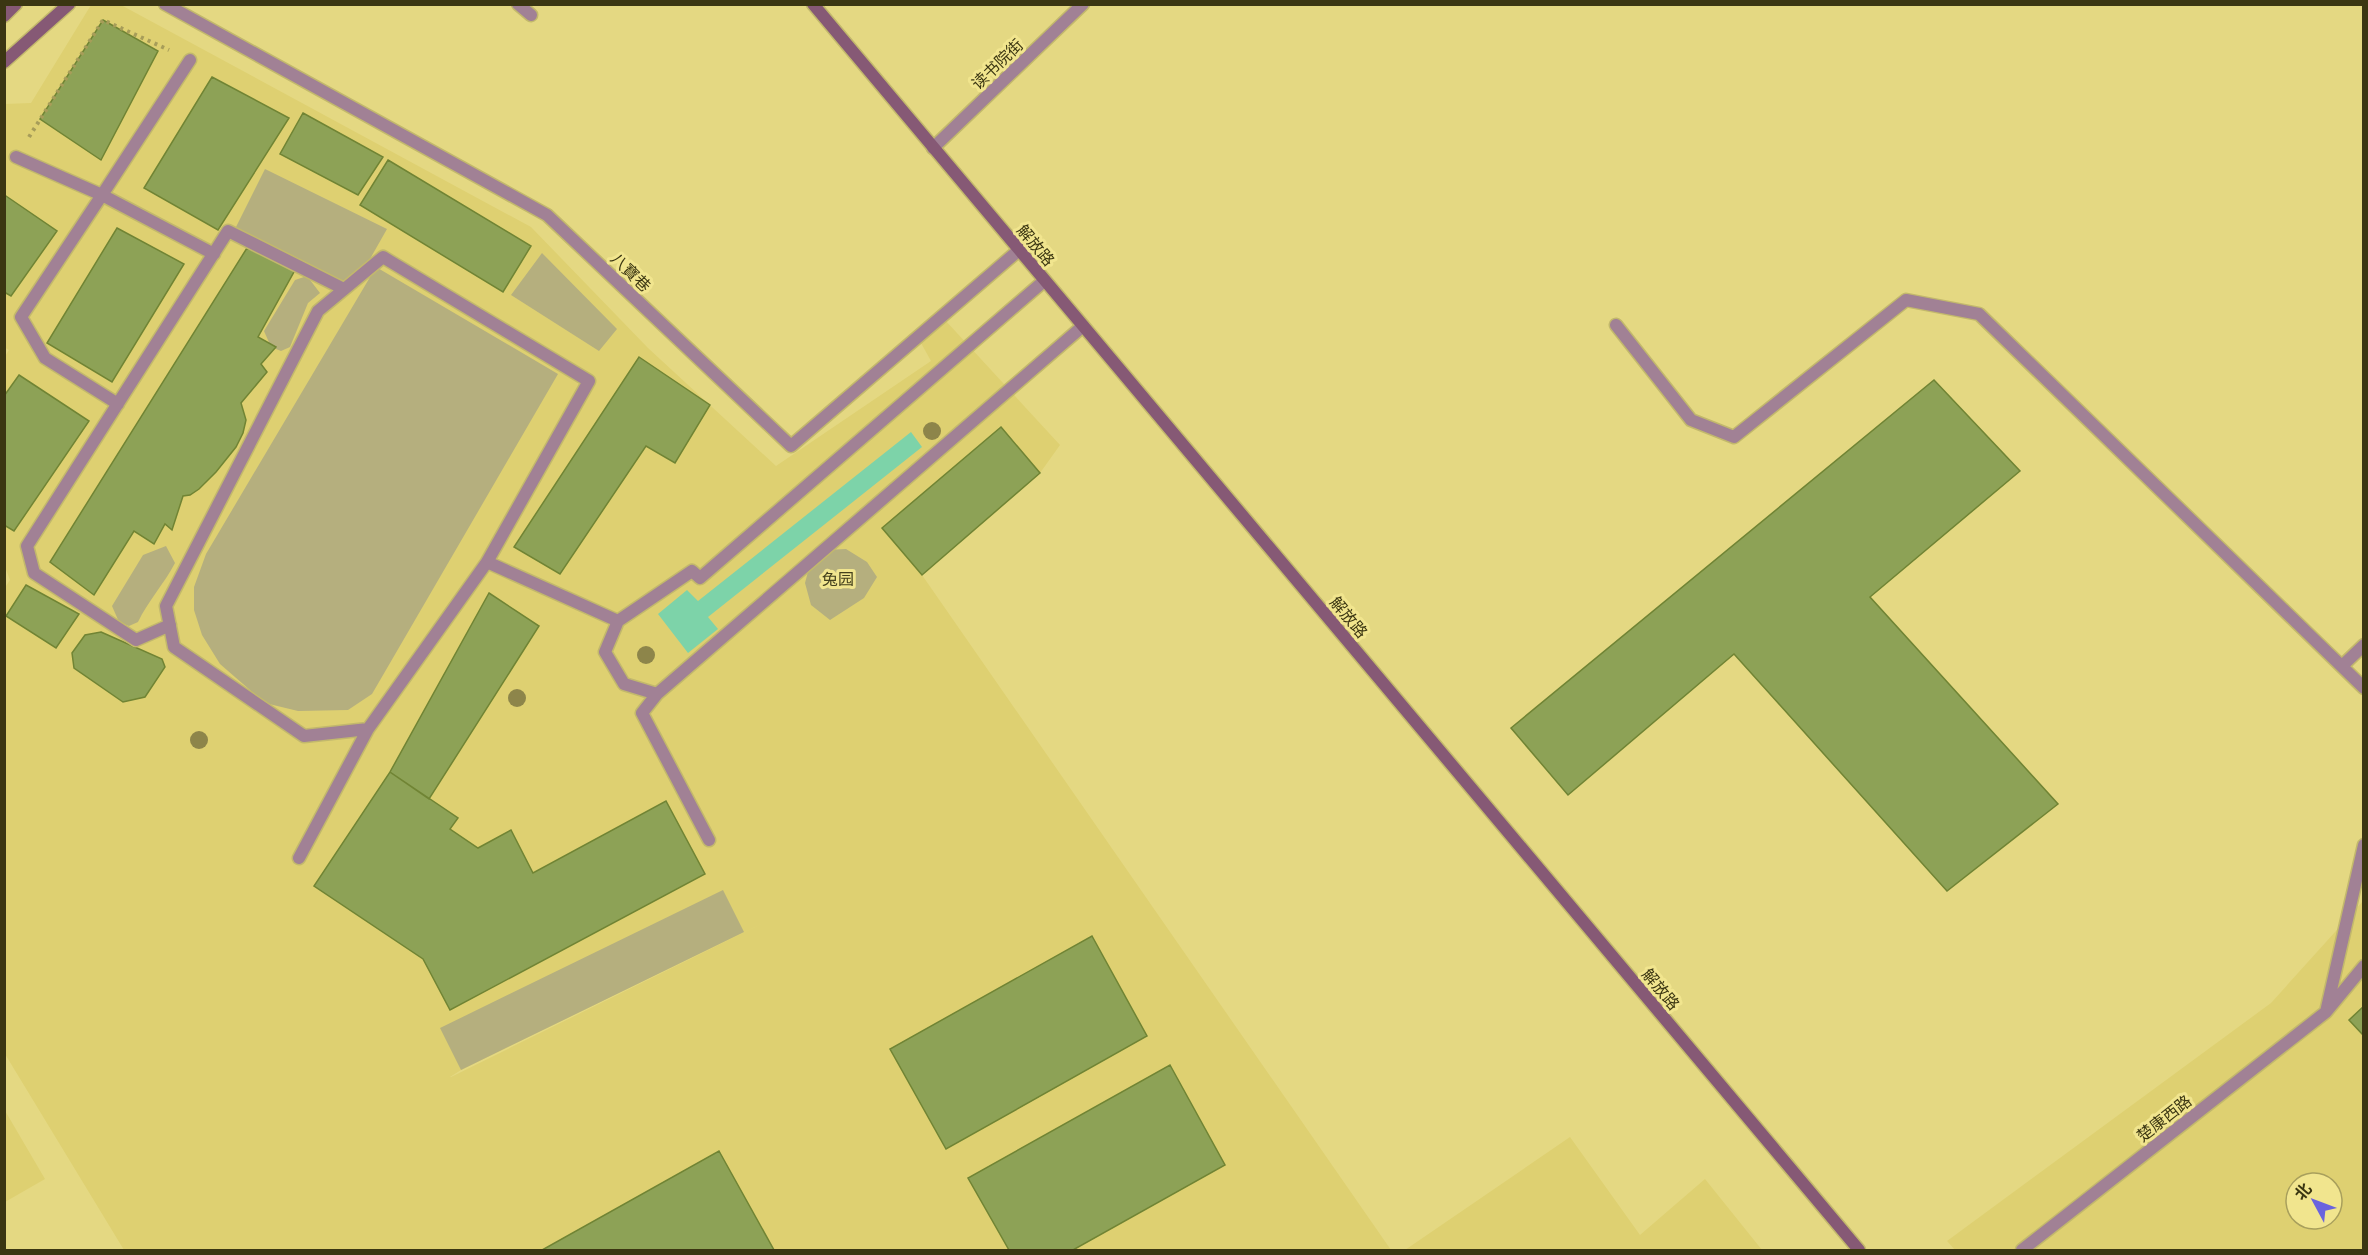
<svg xmlns="http://www.w3.org/2000/svg" width="2368" height="1255" font-family="Quicksand,'Noto Sans SC',sans-serif">
	<style>
		.built { fill: #ded071; fill-rule: evenodd }
		.green { fill: #b5af7e }
		.water { fill: #7dd3a9 }
		.building { fill: #8da256; stroke: #708434; stroke-width: 1.5 }
		.lines { fill: none; stroke-linecap: round; stroke-linejoin: round }
		.lane-casing { stroke: #c2b86c; stroke-width: 15 }
		.street-casing { stroke: #c2b86c; stroke-width: 15 }
		.secondary-casing { stroke: #c2b86c; stroke-width: 15 }
		.path { stroke: #a79d59; stroke-width: 4; stroke-dasharray: 3 4.5; stroke-linecap: butt }
		.lane { stroke: #a18195; stroke-width: 12 }
		.street { stroke: #a18195; stroke-width: 12 }
		.secondary { stroke: #865975; stroke-width: 12 }
		.tree { fill: #8d854a }
		.labels { text-anchor: middle; stroke-width: 6; stroke-linejoin: round; paint-order: stroke }
		.street-label { font-size: 16px; fill: #3b3612; stroke: #f1e58e }
		.park-label { font-size: 16px; fill: #45411d; stroke: #f1e58e }
	</style>
	<rect width="100%" height="100%" fill="#e4d882"/>
	<path class="built" d="M91,5h30l410,222 117,121 128,118 155,-105 -10,-18 24,-23 115,125 -20,28 -39,-46 -119,102 40,46 469,675h-1267l-119,-196 -1,-465 6,-9 -6,-16v-206l5,-8 -5,-3 1,-243 26,-1zM765,922l-314,155h-1l11,-7z
		M2363,901v349h-408l-8,-9 324,-238zM2296,1183h36v36h-36z
		M4,1109l41,70 -40,23h-1z
		M1570,1137l70,98 65,-56 57,71h-357z"/>
	<path class="green" d="M265,169l122,60 -34,60 -118,-60z
		M542,253l75,76 -18,22 -88,-56z
		M376,267l182,107 -186,320 -24,16 -50,1 -33,-8 -45,-39 -18,-29 -8,-25v-23l12,-33z
		M307,276l13,17 -12,10 -18,44 -9,4 -10,-4 -7,-16 31,-51z
		M166,546l9,17c-11,21 -27,38 -37,59l-9,4 -10,-4 -7,-16 31,-51z
		M846,549l21,13 10,15 -13,21 -34,22 -19,-15 -6,-22 4,-15 16,-18z
		M723,890l21,42 -283,138 -21,-42z"/>
	<path class="water" d="M911,432l11,15 -214,170 10,12 -30,24 -30,-39 29,-24 11,11z"/>
	<path class="building" d="M103,20l55,31 -57,109 -61,-41z
		M212,77l77,41 -71,112 -74,-42z
		M303,113l80,44 -25,38 -78,-41z
		M388,160l143,86 -28,46 -143,-87z
		M6,196l51,35 -46,65 -7,-4v-94z
		M117,228l67,36 -72,118 -65,-39z
		M247,248l48,22 -37,67 18,10 -15,17 6,8 -26,31 5,17 -3,13 -7,14 -20,25 -17,17 -9,6 -7,1 -11,34 -7,-6 -11,20 -20,-13 -40,64 -44,-33z
		M639,357l71,48 -35,58 -29,-17 -86,128 -46,-27z
		M19,375l70,46 -75,110 -10,-6v-129z
		M1934,380l86,91 -150,126 188,207 -111,87 -213,-237 -166,141 -57,-67z
		M1001,427l39,46 -118,102 -40,-47z
		M26,585l53,29 -23,34 -50,-32z
		M489,593l50,33 -110,173 -39,-27z
		M101,632l61,27 3,8 -20,30 -22,5 -49,-34 -2,-15 13,-18z
		M390,772l68,46 -8,11 28,19 33,-18 22,43 133,-72 39,73 -255,136 -27,-51 -109,-73z
		M1092,936l55,100 -201,113 -56,-100z
		M2364,1006v30l-15,-16z
		M1170,1065l55,100 -152,85h-64l-41,-72z
		M719,1151l55,99h-232z"/>
	<g class="lines">
		<g class="lane-casing">
			<path id="lane" d="M165,4l382,211 244,231 228,-196
				M518,4l13,11
				M16,157l86,38 88,-135
				M118,404l-73,-46 -24,-41 81,-122 112,59
				M487,562l-119,167 -64,7 -130,-89 -8,-41 152,-295 65,-54 206,124 -102,181 131,59 74,-50 8,7 344,-297
				M618,621l-13,31 19,32 33,10 426,-368
				M170,625l-34,15 -102,-67 -7,-27 201,-315 116,58
				M657,694l-15,19 67,127
				M299,858l69,-129"/>
		</g>
		<g class="street-casing">
			<path id="street" d="M933,148l150,-144
				M1616,325l75,95 43,17 172,-137 73,14 385,374
				M2342,666l22,-21
				M2364,845l-38,167 38,-46
				M2022,1250l304,-238"/>
		</g>
		<g class="secondary-casing">
			<path id="secondary" d="M813,4l1046,1246
				M4,16l12,-12
				M4,62l65,-58"/>
		</g>
		<path class="path" d="M29,137l74,-117 66,30"/>
		<use href="#lane" class="lane"/>
		<use href="#street" class="street"/>
		<use href="#secondary" class="secondary"/>
	</g>
	<g class="tree">
		<circle cx="932" cy="431" r="9"/>
		<circle cx="646" cy="655" r="9"/>
		<circle cx="517" cy="698" r="9"/>
		<circle cx="199" cy="740" r="9"/>
	</g>
	<g class="labels">
		<g class="street-label">
			<text transform="translate(997 64) rotate(-44)" y="6">读书院街</text>
			<text transform="translate(1036 245) rotate(50)" y="6">解放路</text>
			<text transform="translate(631 272) rotate(44)" y="6">八寶巷</text>
			<text transform="translate(1349 617) rotate(50)" y="6">解放路</text>
			<text transform="translate(1661 989) rotate(50)" y="6">解放路</text>
			<text transform="translate(2164 1118) rotate(-38)" y="6">楚康西路</text>
		</g>
		<g class="park-label">
			<text x="838" y="585">兔园</text>
		</g>
	</g>
	<rect width="2368" height="1255" fill="none" stroke="#3b3612" stroke-width="12"/>
	<g transform="translate(2314 1201) rotate(311)"><circle r="28" fill="#f1e58e" stroke="#a89f5c" stroke-width="1.5"/>
	<path d="M0-4.5L10 22L0 15L-10 22Z" fill="#6a63dd"/>
	<text y="-9" font-size="16" font-weight="bold" text-anchor="middle" fill="#3b3612">北</text>
	</g>
</svg>
